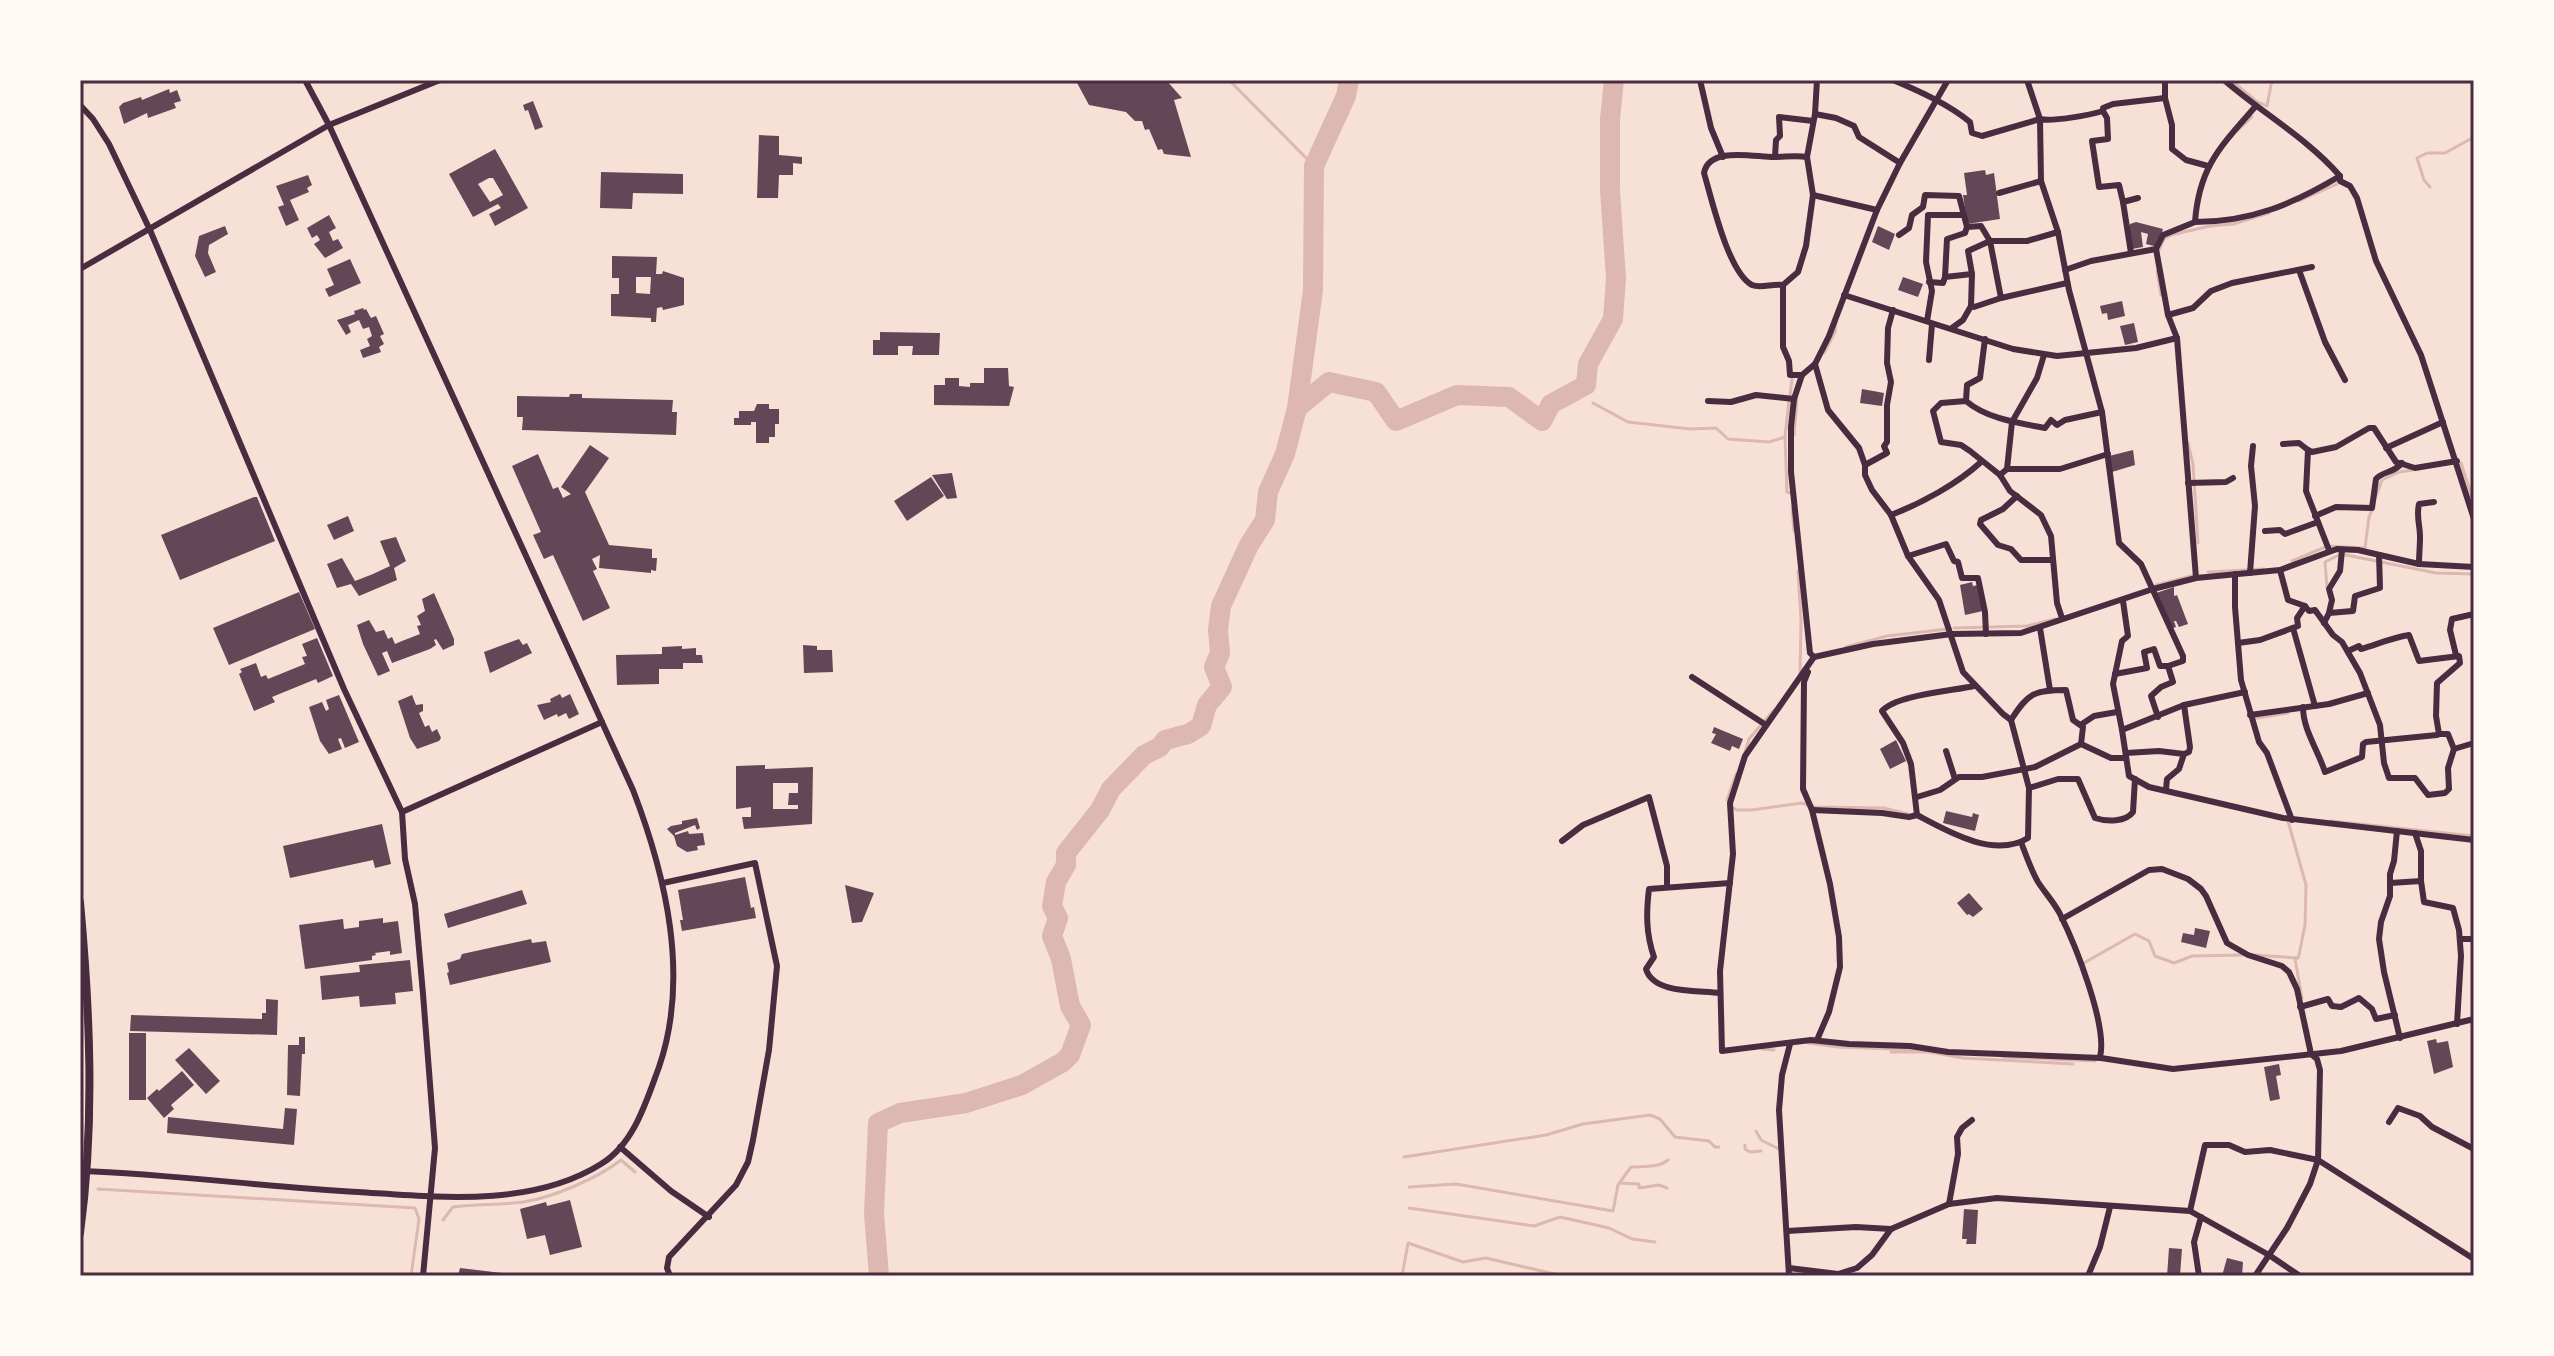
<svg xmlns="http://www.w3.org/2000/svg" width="2554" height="1356" font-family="Montserrat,sans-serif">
	<rect width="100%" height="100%" fill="#f7e1d7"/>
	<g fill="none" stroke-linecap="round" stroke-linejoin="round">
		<g stroke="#dcb8b0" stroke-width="3">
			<polyline points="1229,80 1314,166"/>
			<polyline points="2231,80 2256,101 2267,106 2272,80"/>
			<polyline points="2237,131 2252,117"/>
			<polyline points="2430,187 2424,180 2417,158 2427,153 2445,153 2474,137"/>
			<polyline points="2299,201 2337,184"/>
			<polyline points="2158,252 2164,239 2171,235 2210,226 2233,224 2269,213"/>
			<polyline points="2157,271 2161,295"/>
			<polyline points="1824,353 1835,332 1836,323"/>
			<polyline points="1790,396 1792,379"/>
			<polyline points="1789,400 1785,437 1787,492 1791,493"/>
			<polyline points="1593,403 1628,422 1690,429 1716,428 1728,439 1769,442 1785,437"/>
			<polyline points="1794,435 1797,399"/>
			<polyline points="2188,443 2193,464 2198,543"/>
			<polyline points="2461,463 2474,503"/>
			<polyline points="2375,499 2382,480 2399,472 2413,470"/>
			<polyline points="1792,508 1794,531"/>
			<polyline points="2292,561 2328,546 2365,548 2369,517 2372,510"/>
			<polyline points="1798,571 1801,620 1800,675"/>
			<polyline points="2208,572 2263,569"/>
			<polyline points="2156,585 2195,575"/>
			<polyline points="2327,588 2325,562 2341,554 2436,573 2474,574"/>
			<polyline points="1954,628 2027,626 2055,619"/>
			<polyline points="1846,647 1887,636 1948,629"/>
			<polyline points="2252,719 2288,713"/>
			<polyline points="1745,752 1749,739 1774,710"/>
			<polyline points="1727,800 1736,774"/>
			<polyline points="1731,807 1737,810 1752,810 1802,803 1815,807 1884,808 1908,814"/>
			<polyline points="2331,821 2474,836"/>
			<polyline points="2255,955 2298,958 2299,955 2305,925 2306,885 2288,821"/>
			<polyline points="2295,959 2302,998"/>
			<polyline points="2082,964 2135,934 2149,941 2155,956 2174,963 2192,956 2244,955"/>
			<polyline points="1808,1043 1838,1047 1916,1050"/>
			<polyline points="1762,1049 1774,1050"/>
			<polyline points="1891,1052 1929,1052 1963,1058 2073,1064"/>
			<polyline points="2003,1057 2095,1061"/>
			<polyline points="1756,1131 1761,1140 1779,1149"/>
			<polyline points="1745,1145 1745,1149 1750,1152 1761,1151"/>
			<polyline points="1404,1157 1546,1135 1583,1124 1650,1115 1660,1119 1675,1137 1709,1141 1715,1147 1719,1147"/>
			<polyline points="1620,1183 1639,1184 1639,1188 1659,1185 1667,1188"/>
			<path d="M 1409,1187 L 1456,1184 L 1613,1211 L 1618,1185 L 1631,1167 C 1644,1166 1658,1168 1668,1160"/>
			<polyline points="98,1189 415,1208 419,1219 411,1276"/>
			<polyline points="1409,1208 1534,1226 1560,1217 1609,1228 1632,1239 1655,1242"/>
			<path d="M 443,1220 L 453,1207 C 476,1204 499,1205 523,1202 C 552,1198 598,1178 621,1160 L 635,1172"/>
			<polyline points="1402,1276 1408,1243 1463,1262 1486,1258 1563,1276"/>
		</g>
		<g stroke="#dcb8b0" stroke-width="20">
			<polyline points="1297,408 1329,382 1376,392 1396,421 1457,395 1509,397 1542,421 1551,404 1586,385 1588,364 1613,319 1616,278 1610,191 1610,119 1614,80"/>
			<polyline points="879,1276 874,1214 878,1123 900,1113 966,1103 1022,1085 1063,1062 1070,1055 1081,1025 1070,1006 1061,959 1052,936 1058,918 1052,906 1056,882 1066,865 1066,853 1100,810 1111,789 1144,755 1160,747 1165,740 1188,734 1201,726 1207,705 1222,687 1214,667 1220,653 1218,630 1221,606 1249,545 1265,520 1268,492 1285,454 1297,408 1313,290 1314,166 1346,96 1349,80"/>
		</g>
	</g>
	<g fill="#644757" fill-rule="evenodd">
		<polygon points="1166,80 1182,98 1174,100 1191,157 1164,154 1162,149 1158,150 1149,129 1145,130 1142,121 1135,121 1126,112 1089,105 1076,81"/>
		<polygon points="169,89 170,93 177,90 181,101 174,103 176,108 148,118 147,113 124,124 119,107 123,103 141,97 142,100"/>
		<polygon points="533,101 543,127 535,130 528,110 525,111 523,105"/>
		<polygon points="759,135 779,136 779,155 802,157 802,164 793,163 793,175 779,175 778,198 757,198"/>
		<path d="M 495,149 L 528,208 L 495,226 L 489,214 L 501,208 L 498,204 L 473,217 L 449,174 ZM 489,178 L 493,178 L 503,195 L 490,202 L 478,184 Z"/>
		<polygon points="1985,170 1986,175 1994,173 2000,219 1967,224 1963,195 1967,195 1964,173"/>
		<polygon points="601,172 683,174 683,194 633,193 632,209 600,208"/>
		<polygon points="308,175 312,185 307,188 309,192 290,200 299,220 286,226 278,207 284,205 276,186"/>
		<polygon points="329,215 336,228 329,232 333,241 338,239 343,248 325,258 314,244 320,240 317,235 312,238 307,228"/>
		<polygon points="2136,222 2163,229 2158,247 2146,244 2148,234 2141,232 2143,247 2132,249 2128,232 2130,224"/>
		<polygon points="225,226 228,234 209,245 208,253 216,272 205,277 195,256 199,236"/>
		<polygon points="1878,226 1895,234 1889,250 1872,242"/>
		<path d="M 612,256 L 657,257 L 656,274 L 662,274 L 663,271 L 684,278 L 684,305 L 663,310 L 662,307 L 657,308 L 656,322 L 651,322 L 651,318 L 611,316 L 611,294 L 619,294 L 619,278 L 612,278 ZM 636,277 L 651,277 L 650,294 L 636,293 Z"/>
		<polygon points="350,259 361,283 329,297 325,289 334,285 327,269"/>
		<polygon points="1903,277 1923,284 1918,297 1898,290"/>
		<polygon points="2122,301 2125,316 2108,320 2107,313 2102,314 2100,306"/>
		<polygon points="363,308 364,310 366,309 371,318 376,316 384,334 380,336 384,344 379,347 381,352 363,358 360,350 370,346 367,339 372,336 369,327 363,329 359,320 348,325 351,332 346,335 337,320 355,314 354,311"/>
		<polygon points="2134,323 2138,342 2125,345 2120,326"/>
		<polygon points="880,332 940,333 939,355 912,355 913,346 898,346 898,355 873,355 873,340 880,340"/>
		<polygon points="984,368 1008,368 1009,386 1014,387 1009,406 934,405 934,385 945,385 945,378 959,378 959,386 970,387 970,383 984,383"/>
		<polygon points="1862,389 1884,393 1882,406 1860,403"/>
		<polygon points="570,394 582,394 582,398 673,400 672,412 677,412 676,435 522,430 523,417 517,417 517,396 569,397"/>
		<polygon points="757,404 769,404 769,409 779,409 779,424 775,424 775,437 769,437 769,443 756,443 756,422 751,422 751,425 734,425 734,418 739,418 739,411 754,411"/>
		<polygon points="590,445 609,458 585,492 609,545 652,549 652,558 657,558 656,571 651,570 651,573 599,568 600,555 592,559 597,569 593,571 610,608 583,621 553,555 544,559 533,535 541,532 512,466 538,454 553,489 558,487 563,498 571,494 561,487"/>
		<polygon points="2133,450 2135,465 2112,472 2109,456"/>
		<polygon points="952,473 957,498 947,499 932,475"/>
		<polygon points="931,477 944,496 907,521 894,501"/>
		<polygon points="254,497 257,497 275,541 180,580 161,535"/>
		<polygon points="348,516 354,531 334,540 327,525"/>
		<polygon points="396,537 406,561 394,568 397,580 359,596 351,584 337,588 327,564 342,558 355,581 373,574 390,566 380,541"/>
		<polygon points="1972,582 1973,586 1978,585 1983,611 1965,615 1960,585"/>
		<polygon points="2174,587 2174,596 2177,595 2188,624 2179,627 2176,621 2174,621 2176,627 2170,629 2156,593"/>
		<polygon points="299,592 315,629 229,665 213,628"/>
		<polygon points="434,593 454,639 454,645 443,650 436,639 434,640 436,645 430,649 392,663 387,651 382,653 390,671 378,676 363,644 357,625 369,620 376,632 384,630 388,639 392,637 395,644 402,641 420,634 417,626 421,625 417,616 425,611 422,599"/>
		<polygon points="317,638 333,676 318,683 316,679 272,697 275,702 254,711 239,674 242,672 240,669 256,663 261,677 266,675 268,679 305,664 302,657 307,656 302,644"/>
		<polygon points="519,639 523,645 527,643 532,653 490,673 484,652"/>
		<polygon points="803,645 817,646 817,650 832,650 833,672 804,673"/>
		<polygon points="682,646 682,649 696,648 696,655 702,655 703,663 683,663 683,669 659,669 659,684 617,685 616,655 662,654 662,647"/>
		<polygon points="560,694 562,698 570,694 579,714 569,719 566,713 558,717 557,714 544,720 537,705 551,702 550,699"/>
		<polygon points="339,695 359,742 345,748 341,738 338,739 342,749 329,754 320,741 309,707 322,702 326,711 329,709 326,700"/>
		<polygon points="412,695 416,705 423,704 423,711 419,713 425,727 429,725 432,732 437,729 441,738 439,741 417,749 410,738 398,701"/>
		<polygon points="1714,727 1743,739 1739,749 1732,746 1730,751 1711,743 1716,734 1712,733"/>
		<polygon points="1896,740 1906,761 1890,769 1880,749"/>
		<path d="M 765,765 L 765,769 L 813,767 L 812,824 L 744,829 L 742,817 L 751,817 L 751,807 L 736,809 L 736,766 ZM 773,783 L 798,783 L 798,793 L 789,793 L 788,805 L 798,805 L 798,809 L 773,809 Z"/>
		<polygon points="1946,811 1972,817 1973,813 1979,815 1975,831 1943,823"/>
		<polygon points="697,818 700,828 697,830 695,825 675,833 675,835 688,831 689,834 703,833 705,845 697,846 698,850 687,852 677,846 674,836 667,829 671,826 682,824 682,821"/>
		<polygon points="382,824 391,864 375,868 373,860 290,878 283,846"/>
		<polygon points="745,877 751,908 754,907 756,918 682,931 680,920 683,920 678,890"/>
		<polygon points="845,885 874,893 862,922 852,923"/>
		<polygon points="522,890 527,904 448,928 444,914"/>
		<polygon points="1969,893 1983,909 1973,917 1969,914 1967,915 1957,903"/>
		<polygon points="383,918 383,923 398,921 402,953 390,955 390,951 375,953 376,955 372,956 372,960 305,969 299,925 343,919 344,929 359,927 359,921"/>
		<polygon points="2195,928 2210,931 2206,948 2181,942 2183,933 2194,935"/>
		<polygon points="531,939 532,943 546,941 551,962 450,985 447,973 449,972 447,963 460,959 462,954"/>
		<polygon points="410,960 413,991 395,993 396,1004 360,1007 359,996 322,1000 320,976 360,972 359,965"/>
		<polygon points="266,999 278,1000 277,1035 130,1031 131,1015 262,1019 262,1013 266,1013"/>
		<rect x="129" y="1033" width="17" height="67"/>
		<polygon points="299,1037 305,1037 305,1054 302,1054 300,1096 287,1095 288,1045 299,1045"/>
		<polygon points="2436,1039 2437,1043 2448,1041 2453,1067 2434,1074 2427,1041"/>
		<polygon points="189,1048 220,1081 206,1094 175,1060"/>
		<polygon points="2279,1064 2281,1075 2276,1076 2280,1099 2270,1101 2264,1067"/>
		<polygon points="182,1071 194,1085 171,1105 174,1109 164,1118 147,1098 157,1089 159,1091"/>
		<polygon points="285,1108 297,1109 294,1145 167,1133 168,1117 283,1129"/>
		<polygon points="570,1200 582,1247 550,1255 545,1235 527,1239 520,1209 546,1202 547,1206"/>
		<polygon points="1964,1209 1978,1210 1976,1244 1966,1244 1967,1239 1962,1239"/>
		<polygon points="2169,1248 2182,1249 2180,1276 2167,1276"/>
		<polygon points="2227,1258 2243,1262 2242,1276 2222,1276"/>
		<polygon points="460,1268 511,1274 511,1276 458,1276"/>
	</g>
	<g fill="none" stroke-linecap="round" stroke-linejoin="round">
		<g stroke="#4a2c40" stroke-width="6">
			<polyline points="1700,80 1711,128 1723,157"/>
			<path d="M 1893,80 C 1919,91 1948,104 1970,122 L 1972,133 L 1982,136 L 2040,119 C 2052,122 2090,115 2103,111 L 2103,108 L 2113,104 L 2165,98"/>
			<polyline points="2027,80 2040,119 2041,181 2058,232 2069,290 2102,412 2119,543 2141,564 2183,656 2183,661 2168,666"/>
			<polyline points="2165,80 2165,98 2172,125 2172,149 2186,160 2208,166"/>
			<path d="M 2224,80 C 2262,113 2307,138 2340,176 L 2340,181 L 2350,186 L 2357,198 L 2376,261 L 2421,355 L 2474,519"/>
			<polyline points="80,105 93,119 109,144 150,230 344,689 402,812 405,859 415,904 423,994 435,1148 423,1276"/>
			<polyline points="2103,111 2107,118 2108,139 2092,141 2099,187 2119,185 2123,202"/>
			<polyline points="1815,114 1836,118 1854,126 1859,137 1900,163"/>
			<polyline points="1775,157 1776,140 1780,136 1779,117 1813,121"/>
			<polyline points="1999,193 2041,181"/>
			<polyline points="1813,195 1877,210"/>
			<path d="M 2195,222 C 2251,222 2293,204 2340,176"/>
			<polyline points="1899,235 1909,228 1912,215 1923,207 1925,195 1959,196 1967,227 1981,226 1990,241 2001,298 2067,283"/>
			<polyline points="2131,253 2123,202 2138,198"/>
			<polyline points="80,269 329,125 440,80"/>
			<polyline points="2065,270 2091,261 2156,249"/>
			<polyline points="2299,270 2325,342 2345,380"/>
			<polyline points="1945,277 1947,239 1965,233 1967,227"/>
			<polyline points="1929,282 1943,283 1945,277 1972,274"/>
			<path d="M 1783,285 C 1773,283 1761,289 1752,285 C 1728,272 1712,200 1704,173 C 1709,146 1754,157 1774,157 C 1785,157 1796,155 1807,157"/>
			<polyline points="1844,295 2013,349 2057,356 2136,348 2177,338"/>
			<polyline points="1971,306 1972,274 1968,251 1990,241 2027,241 2058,232"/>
			<polyline points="2168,315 2193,308 2211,291 2232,283 2312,267"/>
			<polyline points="1927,321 1932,291 1926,262 1928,215 1963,215"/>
			<polyline points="1952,328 1963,320 1971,306 1974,307 2001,298"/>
			<polyline points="1929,360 1932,324"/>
			<polyline points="1802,375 1790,375 1789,361 1783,347 1783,285 1798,272 1806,246 1813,195 1807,157 1815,114 1817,80"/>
			<polyline points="1708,401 1731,402 1756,395 1794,399"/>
			<polyline points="1966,401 1967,385 1980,378 1985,339"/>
			<polyline points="2283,444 2299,443 2308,450 2306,491 2329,550"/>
			<polyline points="2386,448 2443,422"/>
			<polyline points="2308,450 2312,452 2336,447 2369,428 2374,428 2396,462 2415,468 2457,461"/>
			<polyline points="1865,465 1887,453 1884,446 1887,442 1887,405 1891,382 1887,363 1888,328 1893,310"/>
			<polyline points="2007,469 2060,469 2108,454"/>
			<polyline points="2000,475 2007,469 2012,422 2037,378 2044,355"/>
			<polyline points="2188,483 2226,482 2233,478"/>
			<polyline points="2017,496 2003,509 1981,520 1980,524 1998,545 2011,549 2021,560 2053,560"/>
			<path d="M 1891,515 C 1922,503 1957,484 1981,462"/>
			<path d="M 2315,516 L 2336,507 L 2372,508 L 2376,479 C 2382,471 2393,474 2402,463"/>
			<polyline points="2265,531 2280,530 2285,534 2318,522"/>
			<polyline points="1908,556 1946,544 1954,561 1958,562 1962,578 1978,578 1985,612 1986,634"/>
			<path d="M 2419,564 C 2419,555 2420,546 2420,537 C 2420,525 2416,516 2419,504 L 2434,502"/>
			<polyline points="2280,570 2288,600 2305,606 2309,611 2315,610 2333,635 2342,642 2360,673 2380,725 2384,763 2389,778 2415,778 2428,795 2445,793 2449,789 2448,768 2454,749"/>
			<polyline points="2250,573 2255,506 2251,466 2253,446"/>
			<polyline points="2235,574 2235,607 2241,680 2259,742 2267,753 2292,820"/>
			<path d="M 2196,578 L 2177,338 L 2168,315 L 2156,249 L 2163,235 L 2195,222 C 2199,167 2220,147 2255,107"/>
			<polyline points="2329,613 2332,600 2329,589 2340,571 2342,550"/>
			<path d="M 2062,618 L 2057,603 L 2051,536 L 2041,515 L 2010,491 L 2000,475 L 1970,451 L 1961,445 L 1941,442 L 1933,411 L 1941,403 L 1966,401 C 1987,419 2019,423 2045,428 L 2051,420 L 2057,425 L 2065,420 L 2102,412"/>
			<polyline points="2324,623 2329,613 2353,611 2355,596 2380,588 2379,555"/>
			<polyline points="2040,628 2050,690"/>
			<polyline points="2293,628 2315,706"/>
			<polyline points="2238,643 2260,640 2298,626 2297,618 2305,606"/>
			<path d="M 2348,651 L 2359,646 L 2361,649 C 2378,644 2391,638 2409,635 L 2419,661 L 2459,656 L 2460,663 L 2437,683 L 2436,716 L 2439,734"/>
			<polyline points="2456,655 2450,630 2452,619 2474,614"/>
			<polyline points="1814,657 1745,756 1730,803 1733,854 1720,971 1722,1051 1811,1040 1849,1044 1910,1046 1948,1052 2101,1058 2173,1069 2341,1051 2474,1019"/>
			<polyline points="1814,657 1873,644 1952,634 2021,633 2153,589 2196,578 2280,570 2337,549 2358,550 2419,564 2474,567"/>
			<polyline points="1814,657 1810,653 1791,472 1791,427 1794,399 1802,375 1815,364 1829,336 1877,210 1900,163 1948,80"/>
			<polyline points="1808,672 1804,682 1803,789 1812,810 1830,884 1839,937 1840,967 1829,1012 1817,1040"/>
			<polyline points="2115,674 2147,668 2144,652 2154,649 2160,666 2168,666 2173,682 2161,687 2151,696 2158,717"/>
			<polyline points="1692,677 1766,725"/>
			<polyline points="2245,692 2184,705 2122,730 2129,776 2149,787 2283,818 2474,840"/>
			<path d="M 2303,707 C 2303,730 2318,750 2325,772 L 2362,757 L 2363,744 L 2366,742 L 2437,735"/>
			<polyline points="2250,715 2329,704 2368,693"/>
			<path d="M 2011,720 C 2028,693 2034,690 2066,690 L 2073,720 L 2083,727 L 2081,744"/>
			<polyline points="2082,724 2094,716 2117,712"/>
			<polyline points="2122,730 2113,684 2122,641 2128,636 2123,601"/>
			<polyline points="2439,734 2448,734 2454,749 2474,743"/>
			<polyline points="1946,751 1955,779"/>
			<polyline points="2126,753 2159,751 2184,754"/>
			<path d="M 2029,788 L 2058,779 L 2078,779 L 2095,818 C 2107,822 2126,822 2133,812 L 2135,779"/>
			<polyline points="2166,789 2167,779 2179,769 2184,754 2189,752 2190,747 2184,705"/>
			<polyline points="1917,797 1940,790 1959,777 1982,777 2035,767 2081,744 2111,758 2126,758"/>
			<path d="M 1812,810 L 1882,813 L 1909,817 L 1917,815 C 1947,831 1994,859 2028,838 L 2029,788 L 2011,720 L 2003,714 L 1963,672 L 1939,600 L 1908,556 L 1891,515 L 1872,490 L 1865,475 L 1865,465 L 1859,448 L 1828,410 L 1815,364"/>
			<polyline points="402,812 602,722"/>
			<path d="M 1917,815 L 1911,764 L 1903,743 L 1882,711 C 1896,695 1952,691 1974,686"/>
			<polyline points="2397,831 2394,861 2390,874 2390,896 2381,922 2379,939 2384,972 2400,1038"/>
			<polyline points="2415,833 2421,851 2421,881"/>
			<polyline points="1562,841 1583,825 1649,797 1667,866 1667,887"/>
			<path d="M 2021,842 C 2026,855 2031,870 2038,882 C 2045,893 2054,902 2060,914 C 2075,944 2108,1026 2100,1057"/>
			<polyline points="663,883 755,863 777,966 769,1050 753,1140 748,1162 736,1185 669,1257 667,1268 670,1276"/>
			<polyline points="2390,883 2421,881 2424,902 2453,908 2459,930 2461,956 2457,1024"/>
			<polyline points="2062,919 2149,870 2162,869 2188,879 2201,889 2206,896 2227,943 2248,955 2282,966 2289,972 2297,989 2311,1054 2317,1059 2320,1070 2318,1160 2310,1184 2287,1228 2255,1276"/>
			<polyline points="2460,939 2474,939"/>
			<path d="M 1720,993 C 1698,990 1653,994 1646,969 L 1654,957 C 1646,934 1646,913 1649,889 L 1730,883"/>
			<polyline points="2300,1007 2328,999 2332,1006 2341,1007 2359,998 2372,1009 2376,1019 2395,1015"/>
			<polyline points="2389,1122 2398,1108 2420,1116 2432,1127 2474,1149"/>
			<polyline points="620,1147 671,1191 709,1217"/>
			<path d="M 80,1171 C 172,1174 265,1187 358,1192 C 436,1197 531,1208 601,1164 C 634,1144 646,1102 659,1067 C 690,977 666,876 633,790 L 329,125 L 305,80"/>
			<polyline points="1949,1204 1958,1154 1957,1137 1962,1128 1972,1120"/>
			<polyline points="2190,1211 2205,1145 2229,1145 2245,1152 2270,1150 2318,1160 2474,1259"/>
			<polyline points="1787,1231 1856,1227 1891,1229"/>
			<polyline points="1789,1268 1838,1274 1857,1268 1872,1255 1891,1229 1949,1204 1997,1198 2190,1211 2269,1255 2300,1276"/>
			<polyline points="1789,1276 1779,1110 1782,1075 1790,1044"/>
			<polyline points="2088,1276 2100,1247 2110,1207"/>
			<polyline points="2199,1276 2194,1242 2201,1217"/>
		</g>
		<path stroke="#4a2c40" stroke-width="8" d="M 80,902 C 90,1012 95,1123 80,1233"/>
	</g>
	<rect width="2554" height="1356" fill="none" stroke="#fffaf5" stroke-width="164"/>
	<rect x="82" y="82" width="2390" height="1192" fill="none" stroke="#4a2c40" stroke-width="3"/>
</svg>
